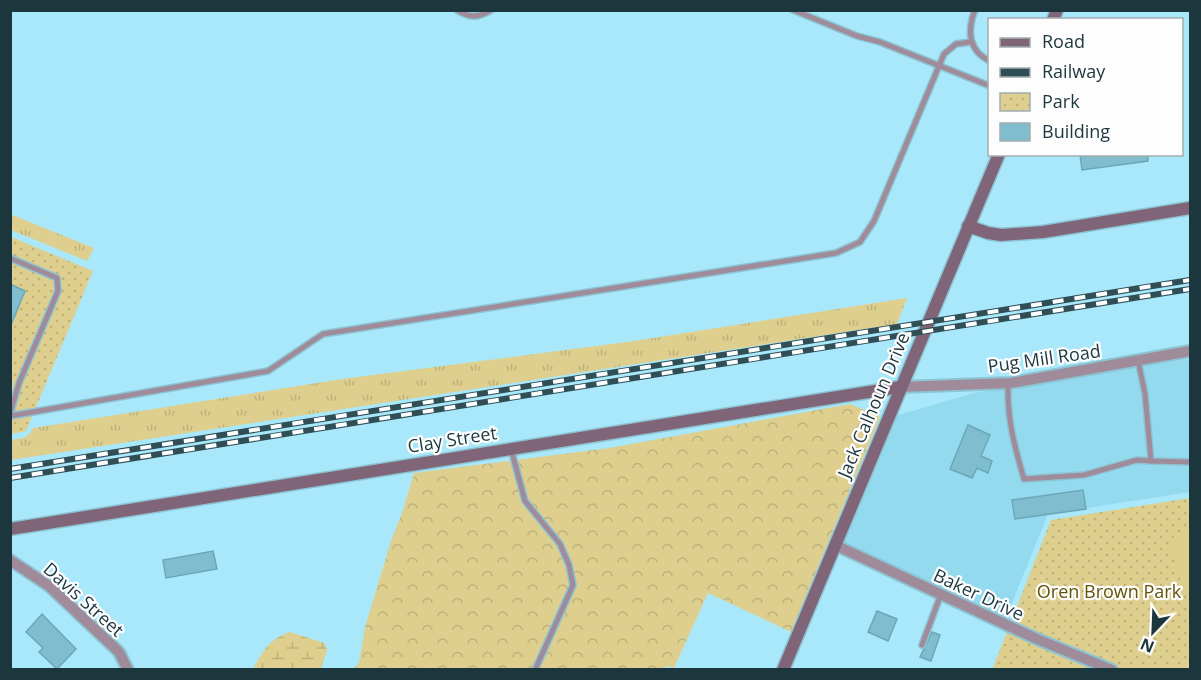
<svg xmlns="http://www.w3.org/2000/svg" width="1201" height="680" font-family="'Open Sans',sans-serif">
	<defs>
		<pattern id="grass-tufts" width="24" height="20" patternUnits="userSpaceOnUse" patternTransform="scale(1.5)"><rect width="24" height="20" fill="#decf8e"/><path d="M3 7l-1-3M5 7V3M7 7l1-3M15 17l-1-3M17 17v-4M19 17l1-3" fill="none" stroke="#beb27b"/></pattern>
		<pattern id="forest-crowns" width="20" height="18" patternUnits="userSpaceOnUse" patternTransform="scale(1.5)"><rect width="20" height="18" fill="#decf8e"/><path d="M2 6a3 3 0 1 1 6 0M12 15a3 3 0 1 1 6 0" fill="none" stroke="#beb27b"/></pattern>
		<pattern id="wetland-marsh" width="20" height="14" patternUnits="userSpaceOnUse" patternTransform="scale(1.5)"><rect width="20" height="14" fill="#decf8e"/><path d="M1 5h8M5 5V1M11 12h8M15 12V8" fill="none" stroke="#beb27b"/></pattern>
		<pattern id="park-dots" width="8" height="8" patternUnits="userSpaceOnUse" patternTransform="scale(1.5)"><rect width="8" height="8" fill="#decf8e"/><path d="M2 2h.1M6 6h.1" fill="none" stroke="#beb27b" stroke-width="1.8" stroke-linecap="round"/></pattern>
	</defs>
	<rect width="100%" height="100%" fill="#a9e8fa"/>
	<polygon fill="#93daee" points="1190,359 1190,492 1048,514 1006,618 841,546 895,416 974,393"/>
	<g fill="url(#grass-tufts)">
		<polygon points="10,214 94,248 87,261 11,230"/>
		<path d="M 907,298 L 897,324 L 11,460 L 11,440 C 22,438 28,439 33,428 L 342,379 L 634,341 Z"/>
	</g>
	<polygon fill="url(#forest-crowns)" points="850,404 880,417 791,632 708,593 674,668 667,666 663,670 353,670 359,663 365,627 391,541 402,513 414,473 609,448"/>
	<path fill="url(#wetland-marsh)" d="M 290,632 L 324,643 L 327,650 L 321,669 L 253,669 C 262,652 270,638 290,632 Z"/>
	<g fill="url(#park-dots)">
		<polygon points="11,237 93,271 26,431 11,434"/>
		<polygon points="1190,498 1190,669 992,670 1051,520"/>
	</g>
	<polygon fill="#decf8e" points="1190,532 1190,604 1168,539"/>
	<g fill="#80becf" stroke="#6aa7b8" stroke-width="1.5">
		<polygon points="1080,154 1148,154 1148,161 1082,170"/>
		<polygon points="10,284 25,291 11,325 10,325"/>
		<polygon points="968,425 990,435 981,456 992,461 988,473 977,468 972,478 950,469"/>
		<polygon points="1083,490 1086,509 1015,519 1012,500"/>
		<polygon points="213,551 217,569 166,578 163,560"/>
		<polygon points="877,611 897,619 888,641 868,632"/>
		<polygon points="42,614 76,649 57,669 39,652 43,648 26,632"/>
		<polygon points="932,632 940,635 931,661 920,657"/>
	</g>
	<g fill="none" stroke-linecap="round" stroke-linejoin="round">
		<g stroke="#8dc4d4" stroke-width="8">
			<g id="lane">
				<path d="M 457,10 C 470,18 478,18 491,10"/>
				<polyline points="793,10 857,36 880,42 990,86"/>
				<path d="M 975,10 C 967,30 968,51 990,61"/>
				<polyline points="10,258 57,278 58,291 19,383 10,414"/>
				<polyline points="1138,360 1145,394 1151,461 1190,462"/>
				<path d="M 1008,383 C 1007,418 1014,445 1024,479 L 1084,475 L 1137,460 L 1151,461"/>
				<polyline points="10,416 268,371 323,334 836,253 860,242 874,221 944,54 956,44 971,42"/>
				<polyline points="511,449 525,501 560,544 569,565 573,585 535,670"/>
				<polyline points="922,645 941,594"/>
			</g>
		</g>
		<g stroke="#8dc4d4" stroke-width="14">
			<g id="street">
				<polyline points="900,387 1011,383 1190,351"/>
				<polyline points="835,545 1037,639 1112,670"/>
				<polyline points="10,560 49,586 119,652 128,670"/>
			</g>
		</g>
		<g stroke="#8dc4d4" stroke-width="15">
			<g id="secondary">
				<polyline points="1053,20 1057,10"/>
				<polyline points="968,226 988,233 1001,235 1043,232 1190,208"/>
				<polyline points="10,529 900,387"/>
				<polyline points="783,670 999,154"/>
			</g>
		</g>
		<use href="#lane" stroke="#9f8b99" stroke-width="5"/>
		<use href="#street" stroke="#9f8b99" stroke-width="10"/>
		<use href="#secondary" stroke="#806578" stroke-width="12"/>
		<g stroke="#2f4e56" stroke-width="6">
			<g id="rail">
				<polyline points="10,469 1190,280"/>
				<polyline points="10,478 1190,289"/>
			</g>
		</g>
		<use href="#rail" stroke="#fdfdfd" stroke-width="4" stroke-dasharray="11" stroke-linecap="butt"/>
	</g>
	<g text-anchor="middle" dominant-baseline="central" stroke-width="4.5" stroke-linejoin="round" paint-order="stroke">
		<g font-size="18" fill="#1c363d" stroke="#fdfdfd">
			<text transform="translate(1044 358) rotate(-8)">Pug Mill Road</text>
			<text transform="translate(873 405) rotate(-67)">Jack Calhoun Drive</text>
			<text transform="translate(452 439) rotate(-9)">Clay Street</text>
			<text transform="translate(979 594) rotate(25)">Baker Drive</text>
			<text transform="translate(84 599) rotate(42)">Davis Street</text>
		</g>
		<g font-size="18" fill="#625307" stroke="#fdfdfd">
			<text x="1109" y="591">Oren Brown Park</text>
		</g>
	</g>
	<rect width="1201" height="680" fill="none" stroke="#1c363d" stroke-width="24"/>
	<rect x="988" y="18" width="195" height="138" fill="#fdfdfd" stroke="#a3adb0" stroke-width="1.5"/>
	<rect x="1000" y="38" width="30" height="9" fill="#806578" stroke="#a3adb0" stroke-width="1.5"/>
	<text x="1042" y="48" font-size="18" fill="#1c363d">Road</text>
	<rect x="1000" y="68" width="30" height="9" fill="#2f4e56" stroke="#a3adb0" stroke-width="1.5"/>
	<text x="1042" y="78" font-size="18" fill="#1c363d">Railway</text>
	<rect x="1000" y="93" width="30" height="18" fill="url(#park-dots)" stroke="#a3adb0" stroke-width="1.5"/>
	<text x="1042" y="108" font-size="18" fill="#1c363d">Park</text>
	<rect x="1000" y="123" width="30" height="18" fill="#80becf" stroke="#a3adb0" stroke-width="1.5"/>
	<text x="1042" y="138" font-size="18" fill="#1c363d">Building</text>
	<g transform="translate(1153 632) rotate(203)" stroke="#fdfdfd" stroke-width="4.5" paint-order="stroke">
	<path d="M0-4.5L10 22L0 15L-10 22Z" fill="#1c363d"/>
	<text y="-9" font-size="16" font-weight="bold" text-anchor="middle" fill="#1c363d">N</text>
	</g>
</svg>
